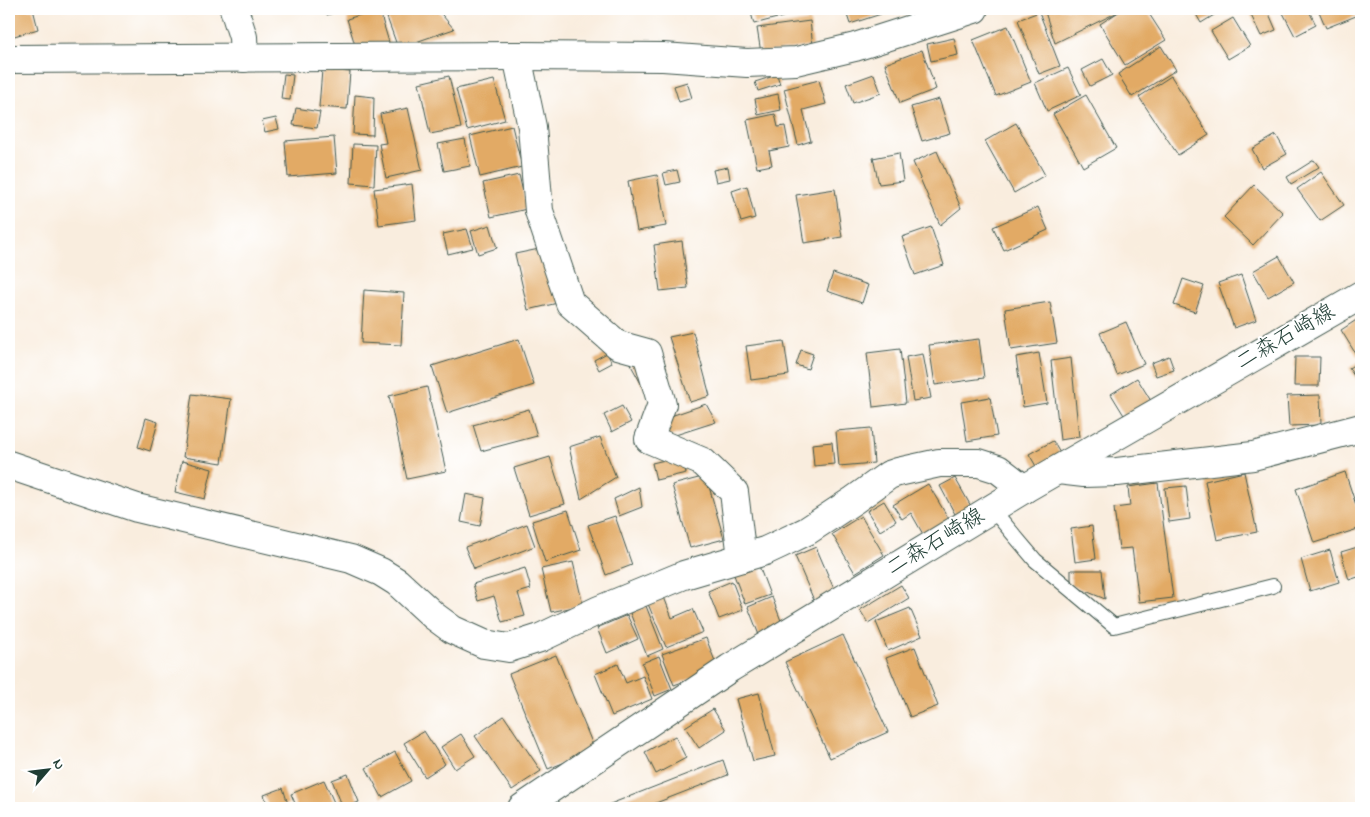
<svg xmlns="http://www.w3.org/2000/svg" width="1370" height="817" font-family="'Indie Flower','Klee One',sans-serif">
	<rect width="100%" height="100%" fill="#fff"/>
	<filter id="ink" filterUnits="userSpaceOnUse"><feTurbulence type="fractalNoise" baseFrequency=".02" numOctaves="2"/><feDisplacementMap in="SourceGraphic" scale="10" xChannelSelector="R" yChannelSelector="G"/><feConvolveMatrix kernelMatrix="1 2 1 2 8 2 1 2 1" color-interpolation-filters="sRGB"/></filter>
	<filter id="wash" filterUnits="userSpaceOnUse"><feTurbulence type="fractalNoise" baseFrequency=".0096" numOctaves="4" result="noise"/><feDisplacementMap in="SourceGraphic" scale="20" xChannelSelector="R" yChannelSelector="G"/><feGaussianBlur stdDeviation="1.12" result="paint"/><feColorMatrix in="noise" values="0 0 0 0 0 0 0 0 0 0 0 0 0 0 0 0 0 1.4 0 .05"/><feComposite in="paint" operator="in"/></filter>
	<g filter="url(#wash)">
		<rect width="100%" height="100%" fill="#f9edde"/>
		<g id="blocks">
			<g fill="#e2aa65">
				<polygon points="9,9 33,9 38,29 11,37 9,29"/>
				<polygon points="325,9 347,9 327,15"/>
				<polygon points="379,9 391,49 355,45 347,19"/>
				<polygon points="384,9 437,9 454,29 398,48"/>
				<polygon points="750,9 775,9 777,18 754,24"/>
				<polygon points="776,9 794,9 795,13 779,18"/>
				<polygon points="845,9 880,9 881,14 850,24"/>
				<polygon points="1044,9 1120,9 1120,11 1124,9 1146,9 1166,40 1125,65 1100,24 1120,11 1055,43"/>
				<polygon points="1193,9 1216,9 1219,12 1201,23"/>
				<polygon points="1248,9 1267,9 1276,30 1261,36"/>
				<polygon points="1285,9 1308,9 1316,25 1295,36 1282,11"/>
				<polygon points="1318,9 1359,9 1361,14 1326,28"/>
				<polygon points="1039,12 1060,66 1039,74 1018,20"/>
				<polygon points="1233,18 1250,46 1228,59 1211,31"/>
				<polygon points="810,21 813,46 761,53 757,28"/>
				<polygon points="1008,26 1031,82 996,96 973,40"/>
				<polygon points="954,38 958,55 931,61 927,44"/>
				<polygon points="1161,46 1176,70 1132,97 1118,74"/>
				<polygon points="922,50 936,89 900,103 885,64"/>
				<polygon points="1103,59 1112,75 1090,86 1082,70"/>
				<polygon points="1068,68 1081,95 1047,111 1035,83"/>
				<polygon points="322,70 350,72 347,109 319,107"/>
				<polygon points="284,74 293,75 290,100 281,99"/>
				<polygon points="874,74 881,93 853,103 846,84"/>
				<polygon points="777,75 780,84 758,91 755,82"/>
				<polygon points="449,76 461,128 430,134 419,83"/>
				<polygon points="1171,76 1209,135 1178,155 1139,97"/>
				<polygon points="494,80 505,120 467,130 456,89"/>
				<polygon points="819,80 826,104 803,110 811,141 798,145 784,89"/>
				<polygon points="687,82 692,98 679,102 674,86"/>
				<polygon points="778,94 781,110 758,115 755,99"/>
				<polygon points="355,95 374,97 373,135 353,134"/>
				<polygon points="1086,95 1116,148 1083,167 1053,114"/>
				<polygon points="939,99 950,133 922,141 911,107"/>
				<polygon points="296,108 320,112 317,128 293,125"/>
				<polygon points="408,108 422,170 386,178 379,144 386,143 380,114"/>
				<polygon points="775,114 778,127 785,126 789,147 769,151 772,165 757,168 747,120"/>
				<polygon points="276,118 279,129 265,132 262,121"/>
				<polygon points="1016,123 1045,175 1014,193 985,141"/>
				<polygon points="512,126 522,167 480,177 470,136"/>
				<polygon points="1276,135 1287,154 1262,168 1252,149"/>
				<polygon points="334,137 337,173 288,177 285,141"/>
				<polygon points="465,139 470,166 444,171 438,144"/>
				<polygon points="353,144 376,145 374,185 351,183"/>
				<polygon points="937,151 961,208 940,225 913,162"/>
				<polygon points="899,153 903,181 879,184 873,158"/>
				<polygon points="1314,160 1319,167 1291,184 1287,177"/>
				<polygon points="728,167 730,179 716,182 713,170"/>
				<polygon points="677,170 680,182 666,185 663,173"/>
				<polygon points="1321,172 1344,205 1320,221 1297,189"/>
				<polygon points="519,175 527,209 491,217 483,183"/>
				<polygon points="657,175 666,226 637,231 628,181"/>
				<polygon points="412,184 416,220 379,225 374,189"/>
				<polygon points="1254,185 1283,213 1253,245 1224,217"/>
				<polygon points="747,186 755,218 741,222 732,191"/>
				<polygon points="835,189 842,237 804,243 796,195"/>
				<polygon points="1038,207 1048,230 1004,250 993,227"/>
				<polygon points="490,225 497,248 478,254 471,231"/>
				<polygon points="931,227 944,265 915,275 902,237"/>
				<polygon points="467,229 473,248 448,254 443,234"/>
				<polygon points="682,241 688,288 660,291 654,245"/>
				<polygon points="549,247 562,302 528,310 515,254"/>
				<polygon points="1279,256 1294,282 1268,297 1253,271"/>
				<polygon points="833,273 868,285 862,303 827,291"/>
				<polygon points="1241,275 1256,320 1234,328 1218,283"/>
				<polygon points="1183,279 1204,286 1195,312 1174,305"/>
				<polygon points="364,290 404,293 401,345 361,343"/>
				<polygon points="1050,302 1057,343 1011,350 1005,309"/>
				<polygon points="1361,317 1361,353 1357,356 1341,330"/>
				<polygon points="1126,322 1144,364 1117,375 1100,333"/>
				<polygon points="693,332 710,396 690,402 669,337"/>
				<polygon points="519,339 534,385 447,413 432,366"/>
				<polygon points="979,339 984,378 935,385 929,345"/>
				<polygon points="784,341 789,375 751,380 746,346"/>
				<polygon points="900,349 906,403 873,407 867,353"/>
				<polygon points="801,350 813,354 808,369 796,365"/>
				<polygon points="607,353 612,363 599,370 594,360"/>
				<polygon points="1039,353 1047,403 1023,407 1016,357"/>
				<polygon points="923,354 931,398 913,401 906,357"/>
				<polygon points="638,355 644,389 628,360"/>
				<polygon points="1169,356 1174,370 1156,376 1151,363"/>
				<polygon points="1295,357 1320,357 1319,386 1294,386"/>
				<polygon points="1071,358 1079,437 1060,440 1051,361"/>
				<polygon points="1361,360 1361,387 1349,368"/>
				<polygon points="1137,378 1151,401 1125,417 1111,394"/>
				<polygon points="427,387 446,471 407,479 389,396"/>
				<polygon points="192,394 231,399 222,463 183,457"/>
				<polygon points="1320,395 1321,425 1289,426 1287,396"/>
				<polygon points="990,397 997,436 967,441 961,402"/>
				<polygon points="706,404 716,422 663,439 659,420"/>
				<polygon points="622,406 631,422 612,432 604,415"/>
				<polygon points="529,409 537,436 481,451 473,425"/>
				<polygon points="146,418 158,422 150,451 138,447"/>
				<polygon points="871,428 874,463 839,466 836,431"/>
				<polygon points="600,437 616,477 581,499 569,447"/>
				<polygon points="1053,441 1061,455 1037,468 1029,454"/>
				<polygon points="832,442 834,464 814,466 812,444"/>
				<polygon points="682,456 686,473 656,480 652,463"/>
				<polygon points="550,457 565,504 529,515 514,468"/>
				<polygon points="182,461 212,469 205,499 175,492"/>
				<polygon points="1244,472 1257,532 1217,540 1205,481"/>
				<polygon points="1345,472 1361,520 1361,528 1314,543 1296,489"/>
				<polygon points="706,476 724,539 690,548 672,485"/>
				<polygon points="955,478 972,508 956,516 940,486"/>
				<polygon points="1158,483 1173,598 1139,602 1132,548 1119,549 1114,508 1130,506 1128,487"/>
				<polygon points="928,484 950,521 924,536 911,513 902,519 893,505"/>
				<polygon points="1186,486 1190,519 1169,522 1165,488"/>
				<polygon points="639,487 642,507 619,516 614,499"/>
				<polygon points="466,494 485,498 480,526 461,522"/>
				<polygon points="884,501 896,521 880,531 867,511"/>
				<polygon points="568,510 581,550 545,562 532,521"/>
				<polygon points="615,516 632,565 606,575 588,525"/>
				<polygon points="861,516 884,555 855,573 832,534"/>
				<polygon points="527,524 535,546 474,569 465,547"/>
				<polygon points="1092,526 1096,559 1075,562 1071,529"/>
				<polygon points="1361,546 1361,576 1349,580 1341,552"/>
				<polygon points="816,547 837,596 816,605 795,556"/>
				<polygon points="1330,550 1339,582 1310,591 1301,559"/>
				<polygon points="573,562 583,605 551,612 541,569"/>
				<polygon points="759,566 770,595 745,604 734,575"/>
				<polygon points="525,568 531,589 518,593 525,616 502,622 494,596 478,601 473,584"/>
				<polygon points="1071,570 1102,570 1105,599 1071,585"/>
				<polygon points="732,581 743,610 719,619 708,591"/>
				<polygon points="901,585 909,598 868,623 860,610"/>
				<polygon points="664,597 672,618 693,609 703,632 666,647 648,604"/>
				<polygon points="772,597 783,626 759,635 748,607"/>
				<polygon points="646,606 663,649 647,656 630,613"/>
				<polygon points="910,608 922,636 888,651 876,622"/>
				<polygon points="627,615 638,639 607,653 597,628"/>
				<polygon points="843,635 888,732 830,758 785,662"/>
				<polygon points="706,638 718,669 674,685 662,654"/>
				<polygon points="915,647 938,706 910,717 886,658"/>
				<polygon points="556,655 595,750 548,769 509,674"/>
				<polygon points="659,656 672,689 655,696 642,663"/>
				<polygon points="618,664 626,683 643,676 652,699 612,716 595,674"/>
				<polygon points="759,693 775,756 753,761 736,699"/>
				<polygon points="713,709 726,730 699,748 685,727"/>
				<polygon points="504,716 541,771 512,790 475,736"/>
				<polygon points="424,731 445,764 425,777 404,743"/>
				<polygon points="461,734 475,756 455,769 441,747"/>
				<polygon points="675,736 686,758 656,774 645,752"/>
				<polygon points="395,752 411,781 382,797 366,768"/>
				<polygon points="723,760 728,775 643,808 600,808"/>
				<polygon points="348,774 359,802 343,808 332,780"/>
				<polygon points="324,780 336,807 297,808 291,794"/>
				<polygon points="283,788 288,804 276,808 269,808 264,795"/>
			</g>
		</g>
	</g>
	<g filter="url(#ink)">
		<use href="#blocks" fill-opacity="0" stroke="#40574e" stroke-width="1"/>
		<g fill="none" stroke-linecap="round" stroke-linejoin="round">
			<g stroke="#40574e" stroke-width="16">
				<polyline id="service" points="992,509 1035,560 1114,626 1273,586"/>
			</g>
			<g stroke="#40574e" stroke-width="30">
				<g id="minor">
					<polyline points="234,9 243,37 244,58"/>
					<polyline points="517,56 532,127 539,211 570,303 618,345 647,353 662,404 649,439 703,462 734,492 742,558"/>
					<polyline points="9,465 137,508 351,559 381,572 397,582 434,616 453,630 484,644 509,648 540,638 599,610 684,575 765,551 780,544 807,531 854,500 889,475 898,472 939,463 979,463 998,469 1024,489"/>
					<polyline points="1058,470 1084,473 1117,472 1253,456 1361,428"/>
				</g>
			</g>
			<g stroke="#40574e" stroke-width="30">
				<polyline id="tertiary" points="9,59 517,56 663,57 747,63 796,61 855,47 974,9"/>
			</g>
			<g stroke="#40574e" stroke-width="30">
				<polyline id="secondary" points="522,808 730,668 1024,489 1361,295"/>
			</g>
			<use href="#service" stroke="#fff" stroke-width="14"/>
			<use href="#minor" stroke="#fff" stroke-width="28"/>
			<use href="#tertiary" stroke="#fff" stroke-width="28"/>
			<use href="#secondary" stroke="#fff" stroke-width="28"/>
		</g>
	</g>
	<g text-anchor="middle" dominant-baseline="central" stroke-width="4" stroke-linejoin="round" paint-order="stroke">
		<g font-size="22" fill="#1f3d34" stroke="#fff">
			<text transform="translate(1286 338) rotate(-30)">二森石崎線</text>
			<text transform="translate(936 543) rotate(-31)">二森石崎線</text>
		</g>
	</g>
	<rect width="1370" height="817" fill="none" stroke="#fff" stroke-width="30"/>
	<g transform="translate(48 770) rotate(62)" stroke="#ffffff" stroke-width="4" paint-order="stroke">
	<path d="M0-4L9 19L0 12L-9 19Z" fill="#1f3d34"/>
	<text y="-8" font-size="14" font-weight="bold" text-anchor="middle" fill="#1f3d34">N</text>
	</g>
</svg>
